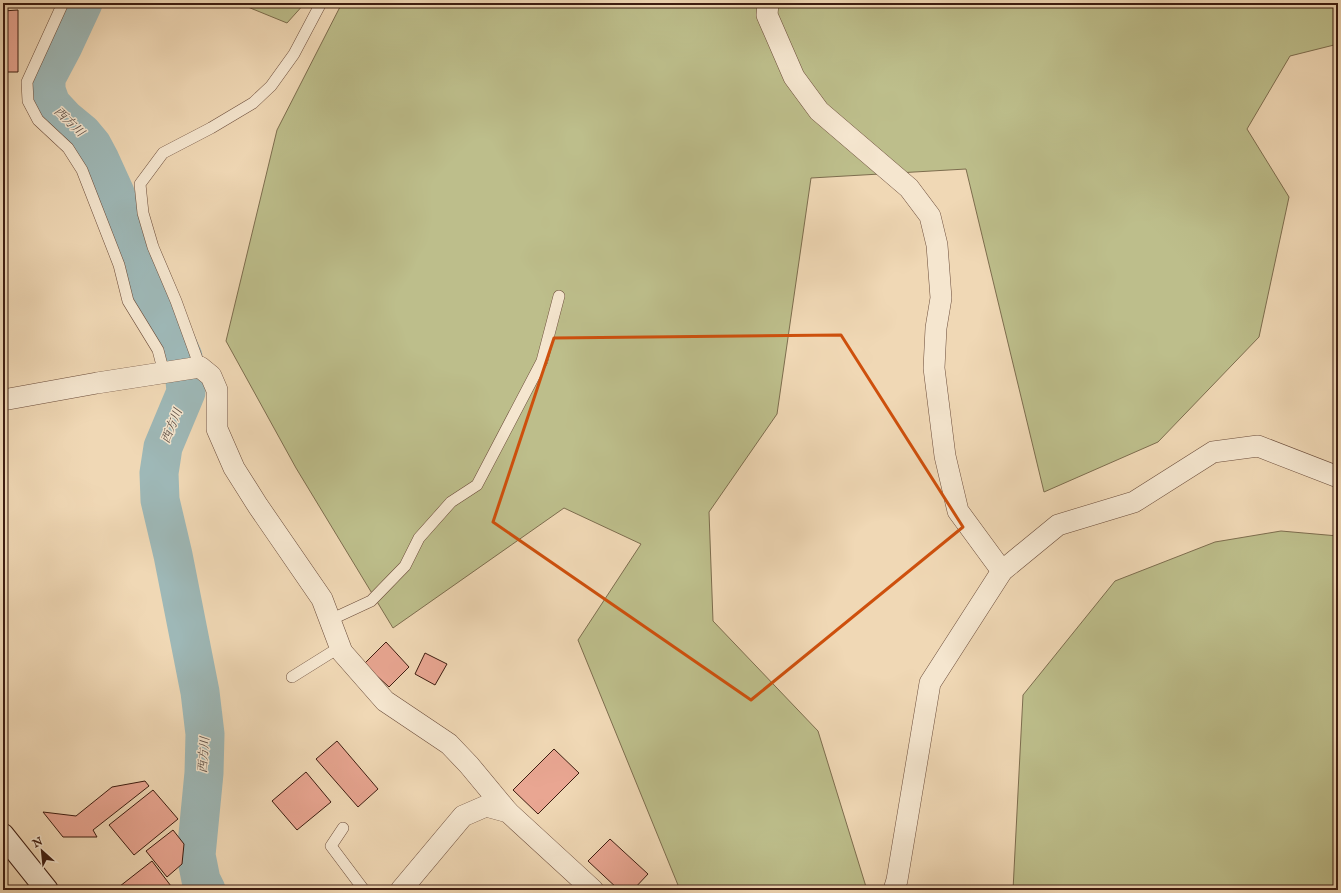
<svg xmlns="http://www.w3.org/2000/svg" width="1341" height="893" font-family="'IM FELL English','Noto Serif JP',serif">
	<rect width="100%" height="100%" fill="#f0d8b5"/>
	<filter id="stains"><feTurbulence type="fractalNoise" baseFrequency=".005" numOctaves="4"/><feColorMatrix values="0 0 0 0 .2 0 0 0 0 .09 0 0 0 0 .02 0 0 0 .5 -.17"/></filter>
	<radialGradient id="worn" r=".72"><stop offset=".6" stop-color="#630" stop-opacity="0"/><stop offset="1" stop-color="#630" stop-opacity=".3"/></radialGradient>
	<g fill="#bdbe8b" stroke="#7d6d4e">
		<polygon points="238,3 305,3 287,23"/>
		<polygon points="342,3 1338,3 1338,44 1290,56 1247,129 1289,197 1259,337 1158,442 1044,492 966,169 811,178 777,414 709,512 713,621 818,731 867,890 680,890 578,640 641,544 564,508 393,628 296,468 226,341 277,130"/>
		<polygon points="1281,531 1338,536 1338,890 1013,890 1023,695 1115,581 1215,542"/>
	</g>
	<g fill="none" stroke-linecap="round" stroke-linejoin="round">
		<polyline stroke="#9eb8b7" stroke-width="39" points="83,3 63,46 46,78 46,90 51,104 65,119 82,133 92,145 100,160 115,193 144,288 157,312 173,335 183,357 186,392 163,447 159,473 160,500 173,555 200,692 205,734 204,773 196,855 201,880 206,890"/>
	</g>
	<g fill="#e9a692" stroke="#3d1c10">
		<polygon points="18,10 18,72 3,72 3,11"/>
		<polygon points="386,642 409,667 389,687 364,664"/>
		<polygon points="425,653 447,664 435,685 415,674"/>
		<polygon points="337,741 378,789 358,807 316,759"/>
		<polygon points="554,749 579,773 538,814 513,790"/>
		<polygon points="306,772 331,802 297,830 272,801"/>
		<polygon points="145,781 149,786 93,830 97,837 63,837 43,812 76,816 112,787"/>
		<polygon points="153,790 178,819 134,855 109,825"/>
		<polygon points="173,830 184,844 182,864 167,877 146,851"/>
		<polygon points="610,839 648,874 633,890 619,890 588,861"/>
		<polygon points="152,861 174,890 115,890"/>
	</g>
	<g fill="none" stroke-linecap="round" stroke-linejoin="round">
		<g stroke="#6a4b39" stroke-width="12">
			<g id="service">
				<polyline points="63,3 27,82 28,101 38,120 68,148 82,170 119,265 128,301 158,350 164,373"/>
				<polyline points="200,367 176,301 153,247 143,213 140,184 163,153 211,128 253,103 271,86 294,54 321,3"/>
				<polyline points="330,620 371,601 405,566 419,538 451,502 477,485 542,361 559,296"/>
				<polyline points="292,677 340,647"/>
				<polyline points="343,828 331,846 364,890"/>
			</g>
		</g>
		<g stroke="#6a4b39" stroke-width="22">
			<g id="minor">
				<polyline points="768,3 767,15 794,77 819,111 909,188 930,216 937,245 941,298 936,328 934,368 945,456 958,511 1002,571"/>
				<polyline points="3,400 97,383 200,367 211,376 217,390 217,429 234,468 258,506 322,599 342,652 385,701 449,744 469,765 508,812"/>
				<polyline points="401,890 463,816 486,806 508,812 593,890"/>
				<polyline points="894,890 897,880 930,683 1002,571 1058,525 1134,502 1213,452 1258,446 1338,477"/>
			</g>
		</g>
		<g stroke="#3d1c10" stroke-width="24">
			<polyline id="secondary" points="3,835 47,890"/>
		</g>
		<use href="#service" stroke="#f5e6cf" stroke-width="11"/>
		<use href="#minor" stroke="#f5e6cf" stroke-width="21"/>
		<use href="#secondary" stroke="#f5e6cf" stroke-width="22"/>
	</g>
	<path fill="none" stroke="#ce500d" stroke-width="3" stroke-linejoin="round" d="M 841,335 L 963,527 L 751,700 L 493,522 L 554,338 Z"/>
	<g text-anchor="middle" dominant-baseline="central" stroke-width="3" stroke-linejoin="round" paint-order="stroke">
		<g font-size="12" font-style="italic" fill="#5a4b42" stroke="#f5e6cf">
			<text transform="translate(69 122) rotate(44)">西方川</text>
			<text transform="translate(172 426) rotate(-68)">西方川</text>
			<text transform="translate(204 755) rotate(-86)">西方川</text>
		</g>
	</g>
	<rect width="1341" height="893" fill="none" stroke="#f0d8b5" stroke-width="16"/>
	<rect x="4" y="4" width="1333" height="885" fill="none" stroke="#3d1c10" stroke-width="2"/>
	<rect x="8" y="8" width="1325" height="877" fill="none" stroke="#3d1c10"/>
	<g transform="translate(42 851) rotate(333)" stroke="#f5e6cf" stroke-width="3" paint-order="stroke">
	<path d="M0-3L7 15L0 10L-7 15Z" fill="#3d1c10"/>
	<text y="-6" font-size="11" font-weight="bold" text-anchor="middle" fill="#3d1c10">N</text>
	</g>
	<rect width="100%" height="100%" filter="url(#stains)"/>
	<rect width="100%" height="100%" fill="url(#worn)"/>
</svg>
